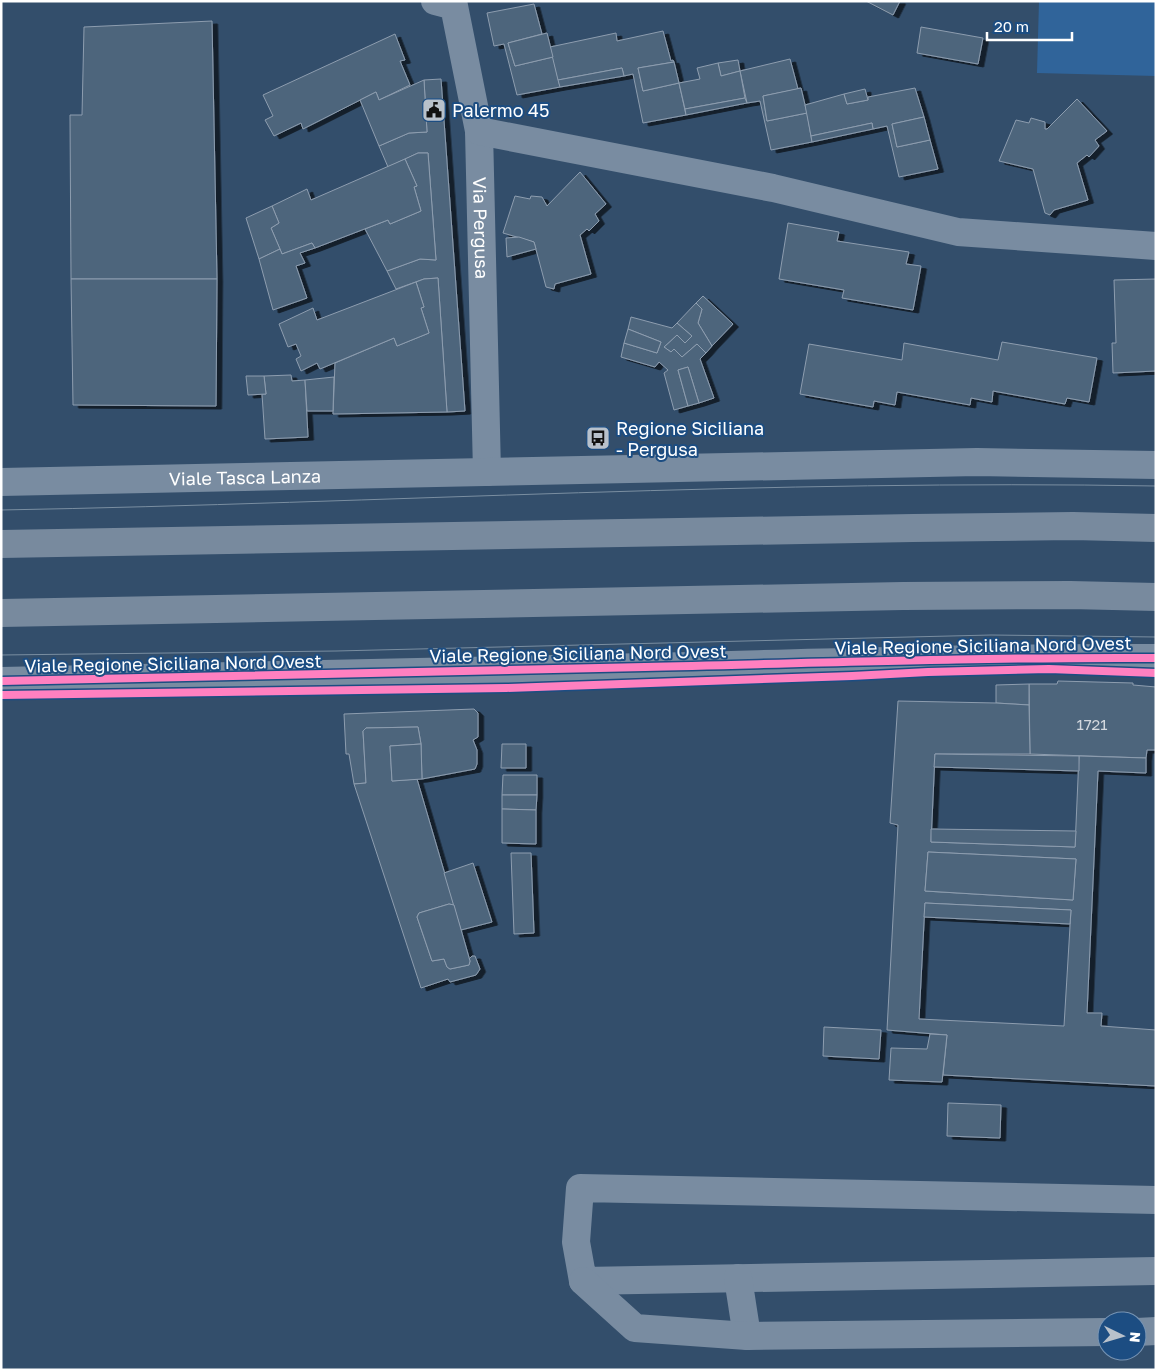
<svg xmlns="http://www.w3.org/2000/svg" width="1157" height="1371" font-family="'Golos Text',sans-serif">
	<defs>
		<filter id="shadow"><feDropShadow dx="5.5" dy="3" stdDeviation="0" flood-color="#0009"/></filter>
	</defs>
	<rect width="100%" height="100%" fill="#334e6b"/>
	<polygon fill="#30649a" points="1039,1 1156,1 1156,76 1037,73"/>
	<g fill="#4e657c" stroke="#8d9daf" fill-rule="evenodd" filter="url(#shadow)">
		<polygon points="866,1 900,1 893,15"/>
		<polygon points="534,4 542,34 508,43 515,66 553,57 560,87 517,95 504,44 494,46 487,13"/>
		<polygon points="212,21 217,279 71,279 70,115 82,115 84,27"/>
		<polygon points="921,27 983,38 978,64 917,53"/>
		<polygon points="663,31 671,61 673,60 674,62 638,68 643,91 679,83 686,115 643,123 633,74 624,76 622,68 558,80 550,47 616,33 617,41"/>
		<polygon points="547,33 553,57 515,66 508,43"/>
		<polygon points="395,34 405,60 400,61 410,85 379,100 376,92 303,129 301,123 274,136 265,120 273,116 263,95"/>
		<polygon points="790,59 798,89 763,96 767,121 807,113 812,142 771,150 760,101 747,103 740,71"/>
		<polygon points="738,60 740,71 721,76 718,63"/>
		<polygon points="674,62 679,83 643,91 638,68"/>
		<polygon points="718,63 721,76 740,71 745,98 685,109 679,83 700,79 697,68"/>
		<polygon points="622,68 624,76 560,87 558,80"/>
		<polygon points="441,79 465,411 447,412 438,278 424,279 396,289 387,271 420,259 436,260 428,153 418,153 388,167 379,146 409,133 427,132 424,80"/>
		<polygon points="424,80 427,132 409,133 379,146 360,100 376,92 379,100"/>
		<polygon points="801,88 807,113 767,121 763,96"/>
		<polygon points="915,88 924,117 892,124 897,147 930,140 938,169 899,177 887,126 873,129 872,123 811,136 805,105 844,94 847,104 868,100 868,97"/>
		<polygon points="865,89 868,100 847,104 844,94"/>
		<polygon points="745,98 747,103 686,115 685,109"/>
		<polygon points="1077,99 1107,131 1095,140 1099,146 1089,157 1087,155 1077,163 1088,200 1054,210 1050,215 1045,213 1033,169 999,161 1016,120 1029,123 1031,118 1045,122 1045,129 1047,129"/>
		<polygon points="924,117 930,140 897,147 892,124"/>
		<polygon points="872,123 873,129 812,142 811,136"/>
		<polygon points="418,153 428,153 436,260 420,259 387,271 365,229 388,220 390,224 421,211 414,187 417,186 405,159"/>
		<polygon points="405,159 417,186 414,187 421,211 390,224 388,220 315,248 312,243 282,254 271,228 279,223 272,206 307,189 311,200"/>
		<polygon points="580,172 606,204 595,214 599,221 589,231 587,229 580,235 591,274 555,284 554,289 546,287 534,242 503,233 515,196 530,199 531,196 542,197 547,206"/>
		<polygon points="272,206 279,223 271,228 280,249 259,259 246,218"/>
		<polygon points="788,223 839,232 837,241 909,252 906,264 921,266 913,310 842,298 844,290 779,279"/>
		<polygon points="519,237 534,242 536,249 507,257 506,238"/>
		<polygon points="312,243 315,248 300,253 305,263 296,266 307,298 273,310 259,259 280,249 282,254"/>
		<polygon points="438,278 447,412 333,414 335,363 394,338 397,346 429,333 421,308 424,307 416,282 424,279"/>
		<polygon points="71,279 217,279 216,406 73,405"/>
		<polygon points="1156,279 1156,371 1113,373 1112,343 1116,343 1114,280"/>
		<polygon points="416,282 424,307 421,308 429,333 397,346 394,338 320,369 317,363 301,371 296,359 301,356 296,344 288,347 279,324 313,308 317,320"/>
		<polygon points="703,296 733,324 712,346 698,323 702,309 696,303"/>
		<polygon points="696,303 702,309 698,323 712,346 706,353 697,344 682,357 674,349 671,352 664,347 677,335 685,343 692,336 677,323"/>
		<polygon points="631,317 672,328 677,323 692,336 685,343 677,335 664,347 671,352 674,349 682,357 697,344 706,353 700,359 714,398 699,403 688,367 678,370 688,406 674,410 664,373 668,370 659,362 655,367 621,357 624,343 657,353 661,342 628,329"/>
		<polygon points="628,329 661,342 657,353 624,343"/>
		<polygon points="1002,342 1097,358 1089,402 1067,398 1065,404 993,391 992,402 971,398 970,405 897,392 895,405 874,401 873,407 800,394 809,344 902,360 904,343 998,360"/>
		<polygon points="688,367 699,403 688,406 678,370"/>
		<polygon points="291,375 292,381 305,380 308,437 265,439 262,394 266,394 264,376"/>
		<polygon points="246,376 264,376 266,394 248,395"/>
		<polygon points="334,377 333,411 307,411 305,380"/>
		<polygon points="1058,681 1133,683 1133,685 1156,687 1156,750 1147,750 1146,758 1030,754 1029,684 1057,684"/>
		<polygon points="1029,684 1029,705 996,703 996,685"/>
		<path d="M 898,701 L 996,703 L 1029,705 L 1030,754 L 935,754 L 931,842 L 1075,847 L 1079,756 L 1146,758 L 1146,773 L 1098,771 L 1087,1013 L 1102,1013 L 1101,1026 L 1156,1030 L 1156,1086 L 943,1075 L 947,1035 L 887,1030 L 898,825 L 890,823 ZM 928,852 L 1076,859 L 1073,900 L 925,891 ZM 925,903 L 1071,910 L 1064,1026 L 919,1019 Z"/>
		<polygon points="474,709 478,713 478,737 473,740 477,750 477,764 475,769 422,779 421,744 418,727 366,728 363,731 366,783 354,784 349,754 346,754 344,714"/>
		<polygon points="418,727 421,744 390,746 392,781 417,779 454,905 449,904 419,913 417,917 432,961 444,959 447,967 450,969 469,965 470,961 469,959 472,956 475,956 480,969 476,975 450,982 448,979 421,988 354,784 366,783 363,731 366,728"/>
		<polygon points="421,744 422,779 392,781 390,746"/>
		<polygon points="502,744 526,744 526,768 501,768"/>
		<polygon points="935,754 1079,756 1079,771 934,767"/>
		<polygon points="503,775 537,775 537,795 502,795"/>
		<polygon points="502,795 537,795 536,810 502,809"/>
		<polygon points="502,809 536,810 536,844 502,843"/>
		<polygon points="931,829 1076,831 1075,847 931,842"/>
		<polygon points="928,852 1076,859 1073,900 925,891"/>
		<polygon points="511,853 531,853 534,933 514,934"/>
		<polygon points="473,863 492,922 461,930 444,873"/>
		<polygon points="925,903 1071,910 1070,924 924,917"/>
		<polygon points="449,904 454,905 470,961 469,965 450,969 447,967 444,959 432,961 417,917 419,913"/>
		<polygon points="824,1027 881,1030 879,1059 823,1056"/>
		<polygon points="930,1034 947,1035 942,1082 889,1080 891,1048 927,1049"/>
		<polygon points="948,1103 1001,1105 1000,1138 947,1136"/>
	</g>
	<g fill="none" stroke-linecap="round" stroke-linejoin="round">
		<g stroke="#798ca1" stroke-width="28">
			<path id="s1" d="M 435,1 L 454,6 L 479,131 L 487,472"/>
			<polyline points="479,131 773,188 958,232 1156,246"/>
			<path id="s2" d="M 1,482 L 977,462 L 1156,465"/>
			<path d="M 1,681 C 216,677 431,672 645,667 C 815,663 985,657 1156,658"/>
			<polyline points="1156,1200 580,1188 576,1242 583,1281 1156,1271"/>
			<polyline points="738,1278 747,1336"/>
			<polyline points="583,1281 635,1328 747,1336 1107,1332"/>
			<polyline points="1137,1332 1156,1331"/>
		</g>
		<g stroke="#788a9e" stroke-width="28">
			<polyline points="1,544 913,528 1073,526 1156,528"/>
			<polyline points="1,613 903,596 1070,595 1156,597"/>
		</g>
		<g stroke="#7a8ea1" stroke-width="1">
			<path d="M 1,510 C 386,503 771,479 1156,486"/>
			<polyline points="1,655 336,651 991,635 1156,637"/>
		</g>
		<g stroke="#1c4d82" stroke-width="11">
			<g id="cycleway">
				<path d="M 1,681 C 216,677 431,672 645,667 C 815,663 985,657 1156,658"/>
				<polyline points="1,695 506,688 852,676 928,672 1049,669 1156,673"/>
			</g>
		</g>
		<use href="#cycleway" stroke="#ff80c0" stroke-width="8"/>
	</g>
	<defs>
		<g id="civic-square" transform="scale(1.25)"><rect x="-9" y="-9" width="18" height="18" rx="4" fill="#b8c1cb" stroke="#1c4d82"/><path d="M-.6-6.5H3V-4.5H.6V-3L4-1V1h2V6H-6V1h2V-1L-.6-3ZM-1.2 2.5V6h2.4V2.5Z" fill="#111"/></g>
		<g id="bus-square" transform="scale(1.25)"><rect x="-9" y="-9" width="18" height="18" rx="4" fill="#b8c1cb" stroke="#1c4d82"/><path d="M-5-6H5V4H4V6H2V4H-2V6H-4V4H-5ZM-3.5-4V0h7V-4ZM-3.5 1.2v1.5H-2V1.2ZM2 1.2v1.5H3.5V1.2Z" fill="#111"/></g>
	</defs>
	<g fill-rule="evenodd">
		<use href="#civic-square" x="434" y="110"/>
		<use href="#bus-square" x="598" y="438"/>
	</g>
	<g text-anchor="middle" dominant-baseline="central" stroke-width="4" stroke-linejoin="round" paint-order="stroke">
		<g font-size="15" fill="#d3d8de">
			<text x="1092" y="724">1721</text>
		</g>
		<g font-size="18" fill="#fff" stroke="#1c4d82" text-anchor="start">
			<text x="452" y="110">Palermo 45</text>
			<text x="616" y="428">Regione Siciliana<tspan x="616" dy="21">- Pergusa</tspan></text>
		</g>
		<g font-size="18" fill="#fff" stroke="#1c4d82">
			<text stroke="none"><textPath href="#s1" startOffset="244">Via Pergusa</textPath></text>
			<text stroke="none"><textPath href="#s2" startOffset="244">Viale Tasca Lanza</textPath></text>
			<text transform="translate(983 645) rotate(-1)">Viale Regione Siciliana Nord Ovest</text>
			<text transform="translate(578 653) rotate(-1)">Viale Regione Siciliana Nord Ovest</text>
			<text transform="translate(173 663) rotate(-1)">Viale Regione Siciliana Nord Ovest</text>
		</g>
	</g>
	<rect width="1157" height="1371" fill="none" stroke="#ffffff" stroke-width="5"/>
	<g transform="translate(1122 1336) rotate(95)"><circle r="24" fill="#1c4d82" stroke="#7794b4"/>
	<path d="M0-4L9 19L0 12L-9 19Z" fill="#b8c1cb"/>
	<text y="-8" font-size="14" font-weight="bold" text-anchor="middle" fill="#ffffff">N</text>
	</g>
	<path d="M987 32v8h85v-8" fill="none" stroke="#ffffff" stroke-width="2.5"/>
	<text x="994" y="32" font-size="15" fill="#ffffff" stroke="#1c4d82" stroke-width="4" paint-order="stroke">20 m</text>
</svg>
